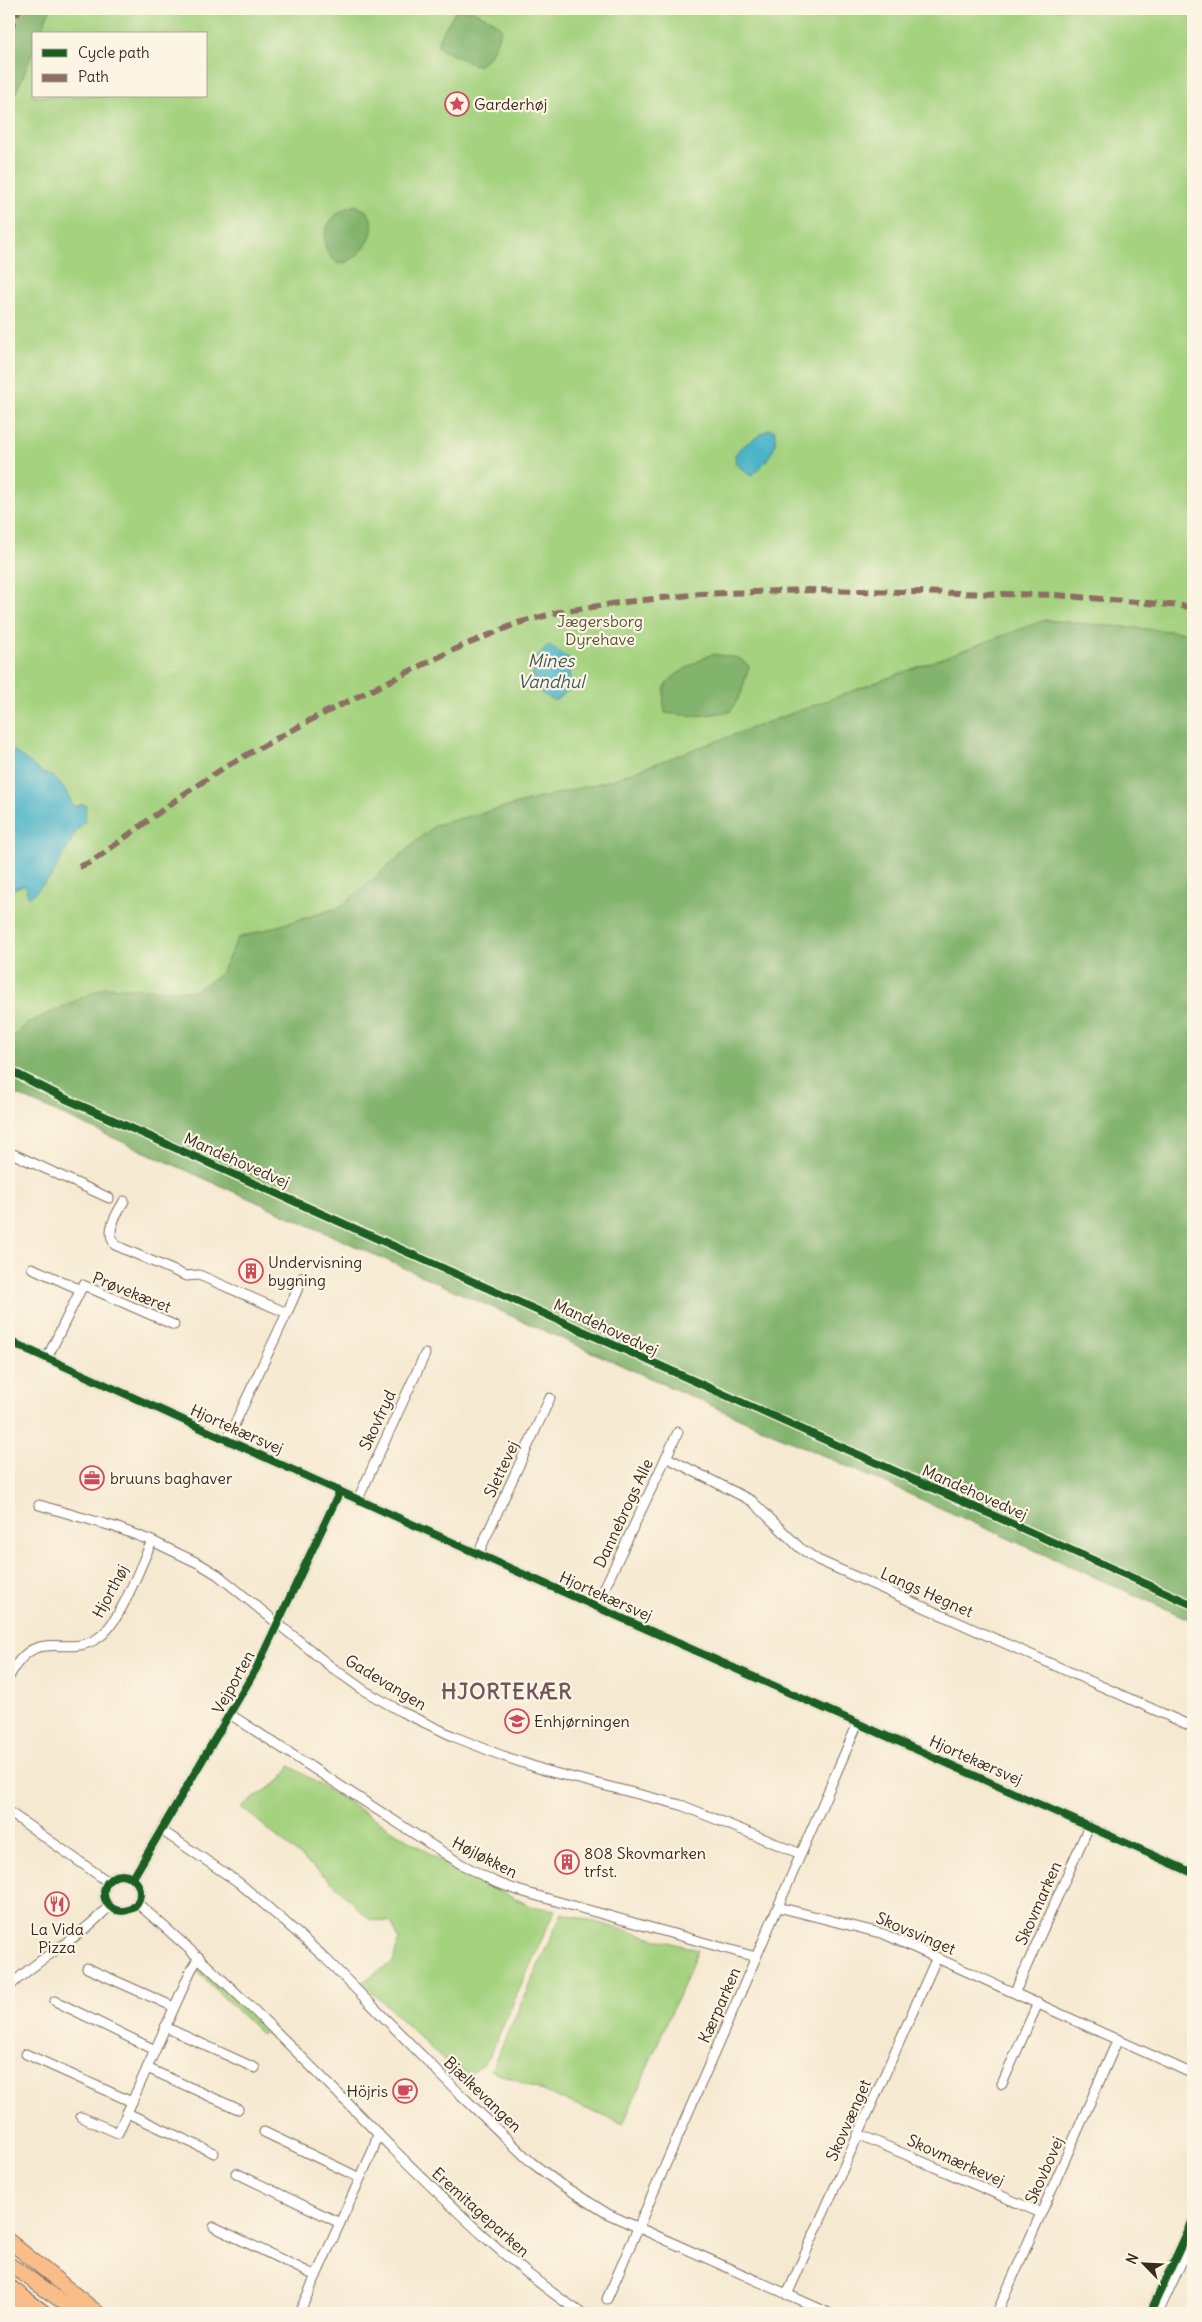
<svg xmlns="http://www.w3.org/2000/svg" width="1202" height="2322" font-family="Delius,sans-serif">
	<rect width="100%" height="100%" fill="#fcf5e5"/>
	<filter id="ink" filterUnits="userSpaceOnUse"><feTurbulence type="fractalNoise" baseFrequency=".02" numOctaves="2"/><feDisplacementMap in="SourceGraphic" scale="10" xChannelSelector="R" yChannelSelector="G"/><feConvolveMatrix kernelMatrix="1 2 1 2 8 2 1 2 1" color-interpolation-filters="sRGB"/></filter>
	<filter id="wash" filterUnits="userSpaceOnUse"><feTurbulence type="fractalNoise" baseFrequency=".0096" numOctaves="4" result="noise"/><feDisplacementMap in="SourceGraphic" scale="20" xChannelSelector="R" yChannelSelector="G"/><feGaussianBlur stdDeviation="1.12" result="paint"/><feColorMatrix in="noise" values="0 0 0 0 0 0 0 0 0 0 0 0 0 0 0 0 0 1.4 0 .05"/><feComposite in="paint" operator="in"/></filter>
	<g filter="url(#wash)">
		<rect width="100%" height="100%" fill="#f6e9d1"/>
		<g fill="#a4d27f" stroke="#707e4e" fill-rule="evenodd">
			<path d="M 9,9 L 1193,9 L 1193,1621 L 9,1091 ZM 34,34 L 206,34 L 206,96 L 34,96 Z"/>
			<polygon points="290,1766 466,1876 531,1906 555,1910 489,2057 465,2081 362,1982 393,1962 399,1939 391,1922 369,1919 334,1884 241,1807 281,1780"/>
			<polygon points="562,1913 698,1950 623,2124 491,2070"/>
			<polygon points="199,1969 203,1969 266,2031 262,2035 197,1971"/>
		</g>
		<g fill="#83b46e" stroke="#5f6f46">
			<polygon points="9,9 50,9 40,34 34,34 34,49 9,110"/>
			<path d="M 457,9 C 473,9 491,17 502,29 L 490,56 L 478,66 L 442,50 L 437,45 L 440,36 Z"/>
			<path d="M 356,205 C 359,207 363,209 366,211 C 384,230 360,261 339,264 C 311,245 327,211 356,205 Z"/>
			<polygon points="1045,620 1193,633 1193,1621 9,1091 9,1040 28,1023 105,987 193,991 220,975 238,938 341,907 435,825 611,780"/>
			<path d="M 712,654 L 739,658 L 749,666 L 741,694 L 730,712 L 696,716 L 665,713 C 664,704 662,693 666,685 C 671,675 702,659 712,654 Z"/>
		</g>
		<g fill="#4bb4c9" stroke="#436f74">
			<path d="M 769,429 L 775,431 C 779,450 764,464 751,476 L 736,464 L 735,455 L 740,448 Z"/>
			<path d="M 549,645 L 569,659 L 570,689 L 555,701 C 534,691 532,684 533,662 Z"/>
			<polygon points="9,750 13,750 43,773 54,777 66,791 74,807 82,804 86,805 85,821 77,830 51,877 30,897 27,894 27,888 24,885 9,890"/>
		</g>
	</g>
	<g filter="url(#ink)">
		<g fill="none" stroke-linecap="round" stroke-linejoin="round">
			<g stroke="#7c6d5d" stroke-width="11">
				<g id="minor">
					<polyline points="9,1152 109,1198"/>
					<path d="M 124,1201 C 116,1216 105,1230 115,1245 L 186,1276 L 199,1275 L 287,1313 L 227,1440"/>
					<polyline points="32,1268 79,1289"/>
					<polyline points="287,1313 303,1277"/>
					<polyline points="9,1341 456,1544 1193,1873"/>
					<polyline points="47,1358 83,1285 174,1325"/>
					<polyline points="666,1457 752,1501 800,1548 818,1560 1193,1727"/>
					<polyline points="358,1499 425,1354"/>
					<polyline points="39,1505 115,1527 152,1541 200,1564 218,1575 330,1666 365,1691 402,1712 455,1737 503,1756 547,1771 681,1805 801,1854"/>
					<polyline points="478,1554 550,1398"/>
					<polyline points="596,1606 678,1432"/>
					<path d="M 9,1677 C 36,1623 64,1660 98,1638 C 120,1624 140,1566 152,1541"/>
					<polyline points="231,1715 461,1864 495,1882 520,1891 756,1957"/>
					<polyline points="9,1812 107,1881"/>
					<polyline points="161,1830 238,1882 285,1922 324,1957 459,2093 531,2162 560,2184 608,2214 829,2313"/>
					<circle cx="122" cy="1893" r="18"/>
					<polyline points="133,1878 256,1669 340,1491"/>
					<path d="M 137,1903 C 227,1980 310,2065 393,2149 C 453,2208 511,2266 581,2313"/>
					<polyline points="778,1907 884,1934 1193,2074"/>
					<polyline points="87,1968 174,2007"/>
					<path d="M 9,1987 C 39,1957 80,1939 109,1906"/>
					<polyline points="1015,1992 1089,1826"/>
					<polyline points="55,2001 155,2050"/>
					<polyline points="165,2027 255,2068"/>
					<polyline points="26,2054 132,2102"/>
					<polyline points="147,2068 238,2109"/>
					<polyline points="1002,2084 1038,2003"/>
					<polyline points="127,2113 214,2153"/>
					<polyline points="81,2117 118,2133 191,1970 199,1957"/>
					<polyline points="264,2132 360,2178"/>
					<polyline points="858,2134 1041,2213"/>
					<polyline points="236,2173 340,2223"/>
					<polyline points="214,2227 316,2276"/>
					<polyline points="787,2295 937,1957"/>
					<polyline points="607,2299 858,1723"/>
					<polyline points="301,2309 373,2150 378,2134"/>
					<polyline points="997,2313 1118,2039"/>
					<polyline points="1150,2313 1193,2220"/>
					<polyline points="1158,2313 1193,2237"/>
				</g>
			</g>
			<g stroke="#7c6d5d" stroke-width="16">
				<g id="highway">
					<polyline points="9,2241 98,2313"/>
					<polyline points="9,2264 78,2313"/>
					<polyline points="9,2286 45,2313"/>
					<polyline points="9,2303 27,2313"/>
				</g>
			</g>
			<use href="#minor" stroke="#fff" stroke-width="9"/>
			<use href="#highway" stroke="#f8bd88" stroke-width="14"/>
			<g stroke="#8d6e63" stroke-width="6" stroke-dasharray="12 6" stroke-linecap="butt">
				<polyline points="9,32 19,9"/>
				<polyline points="79,867 93,861 184,794 230,764 320,715 453,650 518,623 559,612 625,602 700,594 809,590 1056,595 1193,607"/>
			</g>
			<g stroke="#fcf5e5" stroke-width="11">
				<g id="cycleway">
					<polyline points="9,1070 64,1098 1193,1605"/>
					<polyline points="9,1341 456,1544 1193,1873"/>
					<circle cx="122" cy="1893" r="18"/>
					<polyline points="133,1878 256,1669 340,1491"/>
					<polyline points="1150,2313 1193,2220"/>
				</g>
			</g>
			<use href="#cycleway" stroke="#1b5e20" stroke-width="8"/>
		</g>
	</g>
	<defs>
		<g id="sight-ring" transform="scale(1.25)"><circle r="9.5" fill="#fcf5e5" stroke="#d1495b" stroke-width="1.5"/><path d="M0-6L1.8-2.2L6-1.7L2.9 1.2L3.7 5.4L0 3.3L-3.7 5.4L-2.9 1.2L-6-1.7L-1.8-2.2Z" fill="#d1495b"/></g>
		<g id="building-ring" transform="scale(1.25)"><circle r="9.5" fill="#fcf5e5" stroke="#d1495b" stroke-width="1.5"/><path d="M-4-6H4V6H1V3H-1V6H-4ZM-2.5-4.3h1.7v1.8h-1.7ZM.8-4.3h1.7v1.8H.8ZM-2.5-1h1.7V.8h-1.7ZM.8-1h1.7V.8H.8Z" fill="#d1495b"/></g>
		<g id="office-ring" transform="scale(1.25)"><circle r="9.5" fill="#fcf5e5" stroke="#d1495b" stroke-width="1.5"/><path d="M-6-3h4V-5.5h4V-3h4V5H-6ZM-1-4.5V-3h2v-1.5ZM-6 0V1H6V0Z" fill="#d1495b"/></g>
		<g id="school-ring" transform="scale(1.25)"><circle r="9.5" fill="#fcf5e5" stroke="#d1495b" stroke-width="1.5"/><path d="M0-5L7-2L0 1L-7-2ZM-4 1L0 2.5L4 1V4Q0 6-4 4Z" fill="#d1495b"/></g>
		<g id="restaurant-ring" transform="scale(1.25)"><circle r="9.5" fill="#fcf5e5" stroke="#d1495b" stroke-width="1.5"/><path d="M-5-6h1v4h1v-4h1v4h1v-4h1v5L-1.5 .5V6h-2V.5L-5-1ZM5-6V6H3V1.5H1.5Q1.5-4 5-6Z" fill="#d1495b"/></g>
		<g id="cafe-ring" transform="scale(1.25)"><circle r="9.5" fill="#fcf5e5" stroke="#d1495b" stroke-width="1.5"/><path d="M-5.5-4.5H6V0H3Q3 3.5 0 3.5H-2.5Q-5.5 3.5-5.5 0ZM3-3.2v2h1.7v-2ZM-6 4.5H4V6H-6Z" fill="#d1495b"/></g>
	</defs>
	<g fill-rule="evenodd">
		<use href="#sight-ring" x="457" y="104"/>
		<use href="#building-ring" x="251" y="1271"/>
		<use href="#office-ring" x="92" y="1478"/>
		<use href="#school-ring" x="517" y="1721"/>
		<use href="#building-ring" x="567" y="1862"/>
		<use href="#restaurant-ring" x="57" y="1904"/>
		<use href="#cafe-ring" x="405" y="2091"/>
	</g>
	<g text-anchor="middle" dominant-baseline="central" stroke-width="4.5" stroke-linejoin="round" paint-order="stroke">
		<g font-size="16" fill="#3b2a1e" stroke="#fcf5e5" text-anchor="start">
			<text x="474" y="104">Garderhøj</text>
			<text x="268" y="1262">Undervisning<tspan x="268" dy="18">bygning</tspan></text>
			<text x="110" y="1478">bruuns baghaver</text>
			<text x="534" y="1721">Enhjørningen</text>
			<text x="584" y="1853">808 Skovmarken<tspan x="584" dy="18">trfst.</tspan></text>
			<text x="57" y="1929" text-anchor="middle">La Vida<tspan x="57" dy="18">Pizza</tspan></text>
			<text x="388" y="2091" text-anchor="end">Höjris</text>
		</g>
		<g font-size="16" fill="#555436" stroke="#fcf5e5">
			<text x="600" y="621">Jægersborg<tspan x="600" dy="18">Dyrehave</tspan></text>
		</g>
		<g font-size="16" fill="#3b2a1e" stroke="#fcf5e5">
			<text transform="translate(237 1160) rotate(24)">Mandehovedvej</text>
			<text transform="translate(132 1292) rotate(22)">Prøvekæret</text>
			<text transform="translate(606 1327) rotate(25)">Mandehovedvej</text>
			<text transform="translate(377 1420) rotate(-65)">Skovfryd</text>
			<text transform="translate(237 1429) rotate(24)">Hjortekærsvej</text>
			<text transform="translate(501 1469) rotate(-65)">Slettevej</text>
			<text transform="translate(975 1492) rotate(24)">Mandehovedvej</text>
			<text transform="translate(623 1513) rotate(-65)">Dannebrogs Alle</text>
			<text transform="translate(110 1591) rotate(-62)">Hjorthøj</text>
			<text transform="translate(927 1592) rotate(24)">Langs Hegnet</text>
			<text transform="translate(606 1596) rotate(24)">Hjortekærsvej</text>
			<text transform="translate(233 1682) rotate(-61)">Vejporten</text>
			<text transform="translate(386 1682) rotate(31)">Gadevangen</text>
			<text transform="translate(976 1760) rotate(24)">Hjortekærsvej</text>
			<text transform="translate(485 1857) rotate(27)">Højløkken</text>
			<text transform="translate(1038 1903) rotate(-66)">Skovmarken</text>
			<text transform="translate(916 1933) rotate(23)">Skovsvinget</text>
			<text transform="translate(719 2005) rotate(-66)">Kærparken</text>
			<text transform="translate(483 2094) rotate(44)">Bjælkevangen</text>
			<text transform="translate(848 2120) rotate(-66)">Skovvænget</text>
			<text transform="translate(956 2160) rotate(24)">Skovmærkevej</text>
			<text transform="translate(1044 2170) rotate(-66)">Skovbovej</text>
			<text transform="translate(481 2212) rotate(42)">Eremitageparken</text>
		</g>
		<g font-size="18" font-style="italic" fill="#415a5a" stroke="#fcf5e5">
			<text x="551" y="660">Mines<tspan x="551" dy="21">Vandhul</tspan></text>
		</g>
		<g font-size="21" font-weight="bold" letter-spacing="1" fill="#71565d" stroke="#fcf5e5">
			<text x="507" y="1691">HJORTEKÆR</text>
		</g>
	</g>
	<rect width="1202" height="2322" fill="none" stroke="#fcf5e5" stroke-width="30"/>
	<rect x="32" y="32" width="175" height="65" fill="#fcf5e5" stroke="#afa495"/>
	<rect x="42" y="49" width="25" height="8" fill="#1b5e20" stroke="#afa495"/>
	<text x="78" y="58" font-size="15" fill="#3b2a1e">Cycle path</text>
	<rect x="42" y="74" width="25" height="8" fill="#8d6e63" stroke="#afa495"/>
	<text x="78" y="82" font-size="15" fill="#3b2a1e">Path</text>
	<g transform="translate(1144 2264) rotate(294)" stroke="#fcf5e5" stroke-width="4" paint-order="stroke">
	<path d="M0-4L9 19L0 12L-9 19Z" fill="#3b2a1e"/>
	<text y="-8" font-size="14" font-weight="bold" text-anchor="middle" fill="#3b2a1e">N</text>
	</g>
</svg>
